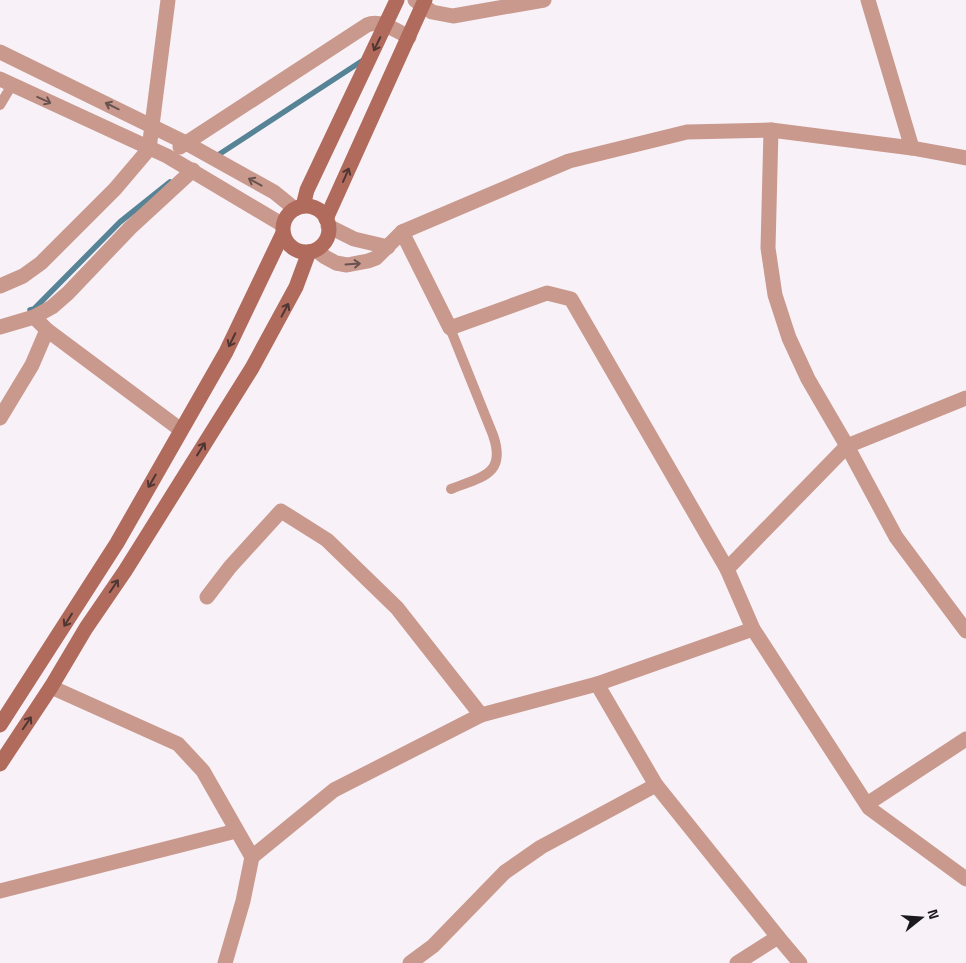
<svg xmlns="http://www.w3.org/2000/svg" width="966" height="963" font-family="'Titillium Web',sans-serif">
	<rect width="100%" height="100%" fill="#f8f2f8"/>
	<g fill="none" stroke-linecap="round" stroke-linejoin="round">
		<g stroke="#568395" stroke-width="5.5">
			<polyline points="215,157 365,59"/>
			<polyline points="30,310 34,309 120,222 170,182"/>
		</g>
		<g stroke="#c9998e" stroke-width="10">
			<polyline points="0,105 12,85"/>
			<path d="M 450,328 L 493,435 C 507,475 481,477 451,489"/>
		</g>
		<g stroke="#c9998e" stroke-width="15">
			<polyline points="415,0 432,12 453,16 544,0"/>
			<polyline points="868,0 912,148"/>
			<polyline points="0,52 186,143 274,192 295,209"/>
			<polyline points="0,79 167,156 283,225"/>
			<polyline points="771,130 768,248 775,295 789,338 808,379 847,446 896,537 966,631"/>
			<path d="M 180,147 L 367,25 C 381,19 396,31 409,37"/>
			<polyline points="328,226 354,239 388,247"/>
			<polyline points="402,232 450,328 547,293 571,299 727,569"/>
			<polyline points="316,250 325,257 336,263 347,265 368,261 376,258 402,232 569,161 687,132 771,130 912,148 966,158"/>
			<polyline points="0,286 23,276 41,263 115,189 149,149 168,0"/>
			<polyline points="34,317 47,330 181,430"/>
			<polyline points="0,327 34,317 52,307 68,293 130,228 193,170"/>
			<polyline points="966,398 847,446 727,569 753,629 869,808 966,879"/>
			<polyline points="0,418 32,365 47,330"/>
			<polyline points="207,597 230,567 281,511 327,540 397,608 481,715"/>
			<polyline points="597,684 656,785"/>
			<polyline points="51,687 178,744 203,771 252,857"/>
			<polyline points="867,804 966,739"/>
			<polyline points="0,891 236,831"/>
			<polyline points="778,937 800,963"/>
			<polyline points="225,963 243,901 252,857 334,790 481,715 597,684 753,629"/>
			<polyline points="410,963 433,946 505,872 541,847 656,785 778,937 737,963"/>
		</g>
		<g stroke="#b06b5c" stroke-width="15">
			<polyline points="303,206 307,190 397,0"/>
			<circle cx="306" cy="229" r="23"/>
			<polyline points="326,219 425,0"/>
			<polyline points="0,725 117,543 226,352 283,233"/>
			<polyline points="0,764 51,687 86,628 125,571 252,368 296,287 309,252"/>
		</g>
	</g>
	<defs><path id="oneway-shaft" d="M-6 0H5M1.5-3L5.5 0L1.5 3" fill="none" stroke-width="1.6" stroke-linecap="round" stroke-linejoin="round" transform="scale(1.25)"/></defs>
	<g stroke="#4f3632">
		<use href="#oneway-shaft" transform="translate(377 44) rotate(116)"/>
		<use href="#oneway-shaft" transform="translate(346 175) rotate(-66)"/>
		<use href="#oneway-shaft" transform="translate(285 310) rotate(-62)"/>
		<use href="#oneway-shaft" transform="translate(232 340) rotate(116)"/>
		<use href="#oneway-shaft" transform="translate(201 449) rotate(-58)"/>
		<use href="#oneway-shaft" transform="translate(152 481) rotate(120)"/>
		<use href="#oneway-shaft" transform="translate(114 586) rotate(-56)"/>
		<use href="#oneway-shaft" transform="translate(68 620) rotate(122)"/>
		<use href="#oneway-shaft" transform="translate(27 723) rotate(-56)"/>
	</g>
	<g stroke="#69534f">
		<use href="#oneway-shaft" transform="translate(44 100) rotate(25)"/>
		<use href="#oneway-shaft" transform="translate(112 106) rotate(-154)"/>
		<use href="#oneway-shaft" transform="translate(255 182) rotate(-151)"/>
		<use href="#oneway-shaft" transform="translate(353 264) rotate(-4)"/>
	</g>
	<g transform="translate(921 918) rotate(73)" stroke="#f8f2f8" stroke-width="4" paint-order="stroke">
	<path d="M0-4L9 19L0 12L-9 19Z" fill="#1b191b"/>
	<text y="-8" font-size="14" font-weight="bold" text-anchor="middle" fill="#1b191b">N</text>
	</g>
</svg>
